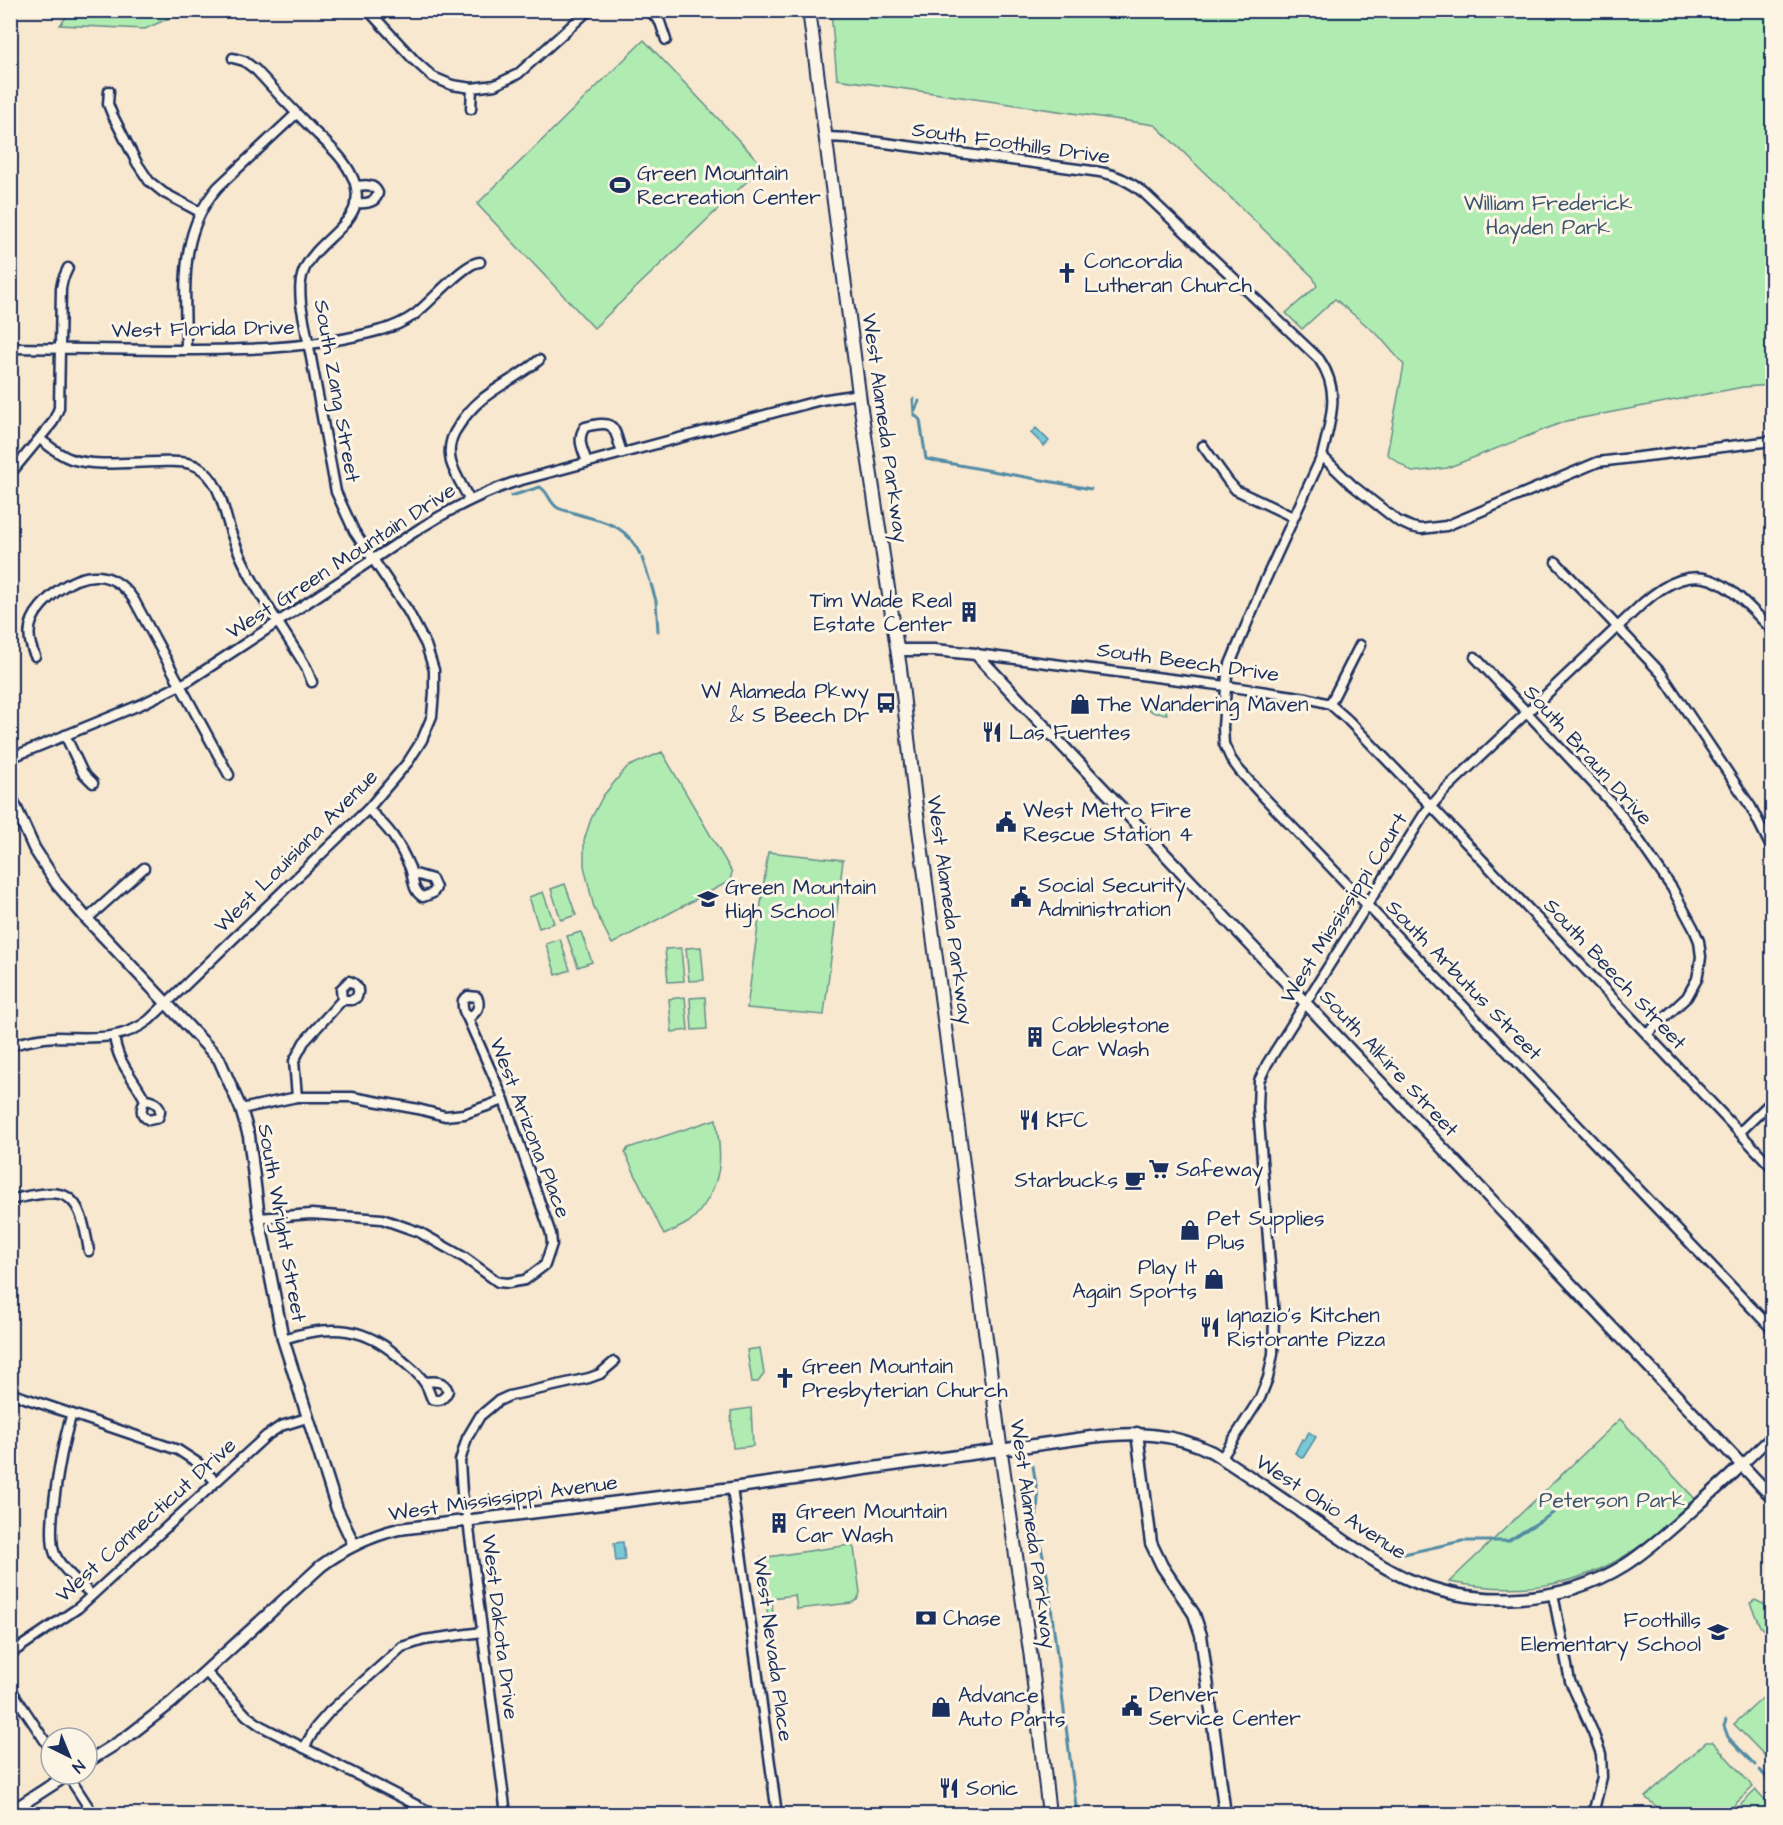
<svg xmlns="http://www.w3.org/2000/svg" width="1783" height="1825" font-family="'Architects Daughter',sans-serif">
	<rect width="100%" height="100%" fill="#f7e8cf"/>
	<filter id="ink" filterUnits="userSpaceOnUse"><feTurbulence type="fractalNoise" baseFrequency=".0167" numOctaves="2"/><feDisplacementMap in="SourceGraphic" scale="12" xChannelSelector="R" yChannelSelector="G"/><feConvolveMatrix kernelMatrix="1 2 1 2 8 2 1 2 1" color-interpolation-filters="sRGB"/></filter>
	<g filter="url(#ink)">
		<g fill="#b0ecb2" stroke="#668e88" stroke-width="1.5">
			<polygon points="71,11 71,10 185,11 145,29 60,25"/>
			<polygon points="831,11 1772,11 1772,385 1743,387 1566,421 1447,468 1412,472 1387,454 1404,365 1379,336 1335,299 1302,329 1286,313 1317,286 1313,277 1155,125 837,79"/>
			<polygon points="644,40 763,166 594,328 477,204"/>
			<polygon points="1145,698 1163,699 1167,714 1155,713 1144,707"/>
			<polygon points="662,752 732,872 730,881 612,944 594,908 584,866 584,840 591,819 603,796 627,767"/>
			<polygon points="768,852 843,860 824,1015 747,1008"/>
			<polygon points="565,884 576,915 561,920 551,889"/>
			<polygon points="543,892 554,923 539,928 529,897"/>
			<polygon points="581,932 592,962 578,967 567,936"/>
			<polygon points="560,939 570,970 556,975 546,944"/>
			<polygon points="701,947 704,980 689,981 686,948"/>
			<polygon points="681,948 684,981 668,982 665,949"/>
			<polygon points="685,997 688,1030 672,1032 669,999"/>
			<polygon points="705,997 707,1029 692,1030 690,998"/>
			<path d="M 716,1119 C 720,1148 724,1170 709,1197 C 704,1206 698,1215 689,1222 C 681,1227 672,1231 664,1235 L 625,1153 L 628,1148 Z"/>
			<polygon points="760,1348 764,1374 758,1382 752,1382 747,1350"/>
			<polygon points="751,1408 753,1446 733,1448 731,1411"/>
			<path d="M 1620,1419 L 1696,1500 C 1675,1517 1654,1537 1631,1552 C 1575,1589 1514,1594 1449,1582 Z"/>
			<polygon points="850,1545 854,1548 860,1593 857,1600 851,1603 797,1609 795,1595 772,1598 773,1617 768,1617 761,1558"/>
			<polygon points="1755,1600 1769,1607 1772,1612 1772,1639 1760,1626 1750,1603"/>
			<polygon points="1765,1696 1772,1704 1772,1763 1734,1724"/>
			<polygon points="1706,1742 1713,1742 1753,1787 1725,1814 1666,1814 1645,1797"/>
			<polygon points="1756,1790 1772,1807 1772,1814 1731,1814"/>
		</g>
		<g fill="#79c8d5" stroke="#538ba5" stroke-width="1.5">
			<polygon points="1036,428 1049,441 1044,446 1031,433"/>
			<polygon points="1309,1432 1316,1437 1303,1458 1295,1453 1302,1439 1304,1440"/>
			<polygon points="623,1542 625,1560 616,1561 614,1543"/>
		</g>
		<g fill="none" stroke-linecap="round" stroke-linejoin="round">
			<g stroke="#538ba5" stroke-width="3">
				<polyline points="913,399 914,414 920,420 926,459 1091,489"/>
				<polyline points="915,410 919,401"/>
				<path d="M 511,496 L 540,487 C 549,492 549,503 558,508 C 562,510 567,511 571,512 C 603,523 624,521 640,554"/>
				<polyline points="642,558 650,581"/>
				<polyline points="651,584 656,601 658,631"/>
				<polyline points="1033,1466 1038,1498 1036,1524 1047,1575 1077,1814"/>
				<polyline points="1404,1554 1462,1541 1508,1541 1555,1512"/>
				<polyline points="1726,1720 1724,1726 1728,1737 1755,1765"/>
				<polyline points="1760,1770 1772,1784"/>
			</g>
			<g stroke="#1b2f5e" stroke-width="13">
				<g id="minor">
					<polyline points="368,10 415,61 433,77 452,85 472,88 495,85 518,74 589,10"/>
					<polyline points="649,10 660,22 666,40"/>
					<polyline points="109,91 108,104 112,114 137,163 149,181 164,193 200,212"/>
					<polyline points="471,109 472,88"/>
					<path d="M 827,137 L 848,138 L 1100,172 C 1118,175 1131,182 1144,193 L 1319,359 C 1342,392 1330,420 1322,456 L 1352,485 L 1398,521 L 1411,527 L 1421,529 L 1446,526 L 1598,462 L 1772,441"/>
					<path d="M 355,203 C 365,204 376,203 378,193 C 374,183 365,185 356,186"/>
					<path d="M 10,348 C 62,349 113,349 165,350 C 238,350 310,350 381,330 C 393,327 404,322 414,315 C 429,304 465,262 480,262"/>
					<path d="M 186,350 C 186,291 177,234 218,187 L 296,114"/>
					<path d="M 40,439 C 49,446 59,455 71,459 C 95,467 132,462 158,462 C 172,462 186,460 198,467 C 222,481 223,512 232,535 C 249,583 280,624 306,667 L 312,682"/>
					<polyline points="1203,446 1228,481 1236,490 1293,517"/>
					<polyline points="1322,456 1263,585 1230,664 1227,675 1223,727 1224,744 1231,759 1239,770 1260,793 1772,1329"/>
					<path d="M 587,462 C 583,450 576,439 585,427 C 616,419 613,426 622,453"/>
					<polyline points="10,474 53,422 59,408 61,288 63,279 68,268"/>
					<path d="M 469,499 C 463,487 455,475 451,462 C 448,449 450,438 458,427 C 480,391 509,385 539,360"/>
					<polyline points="1556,562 1661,673 1751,807 1772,849"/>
					<polyline points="976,654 1226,686 1307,698 1330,704 1348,720 1436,811 1772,1167"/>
					<path d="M 35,656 C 21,627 35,609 57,591 C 85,570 113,569 134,600 L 229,775"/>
					<polyline points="1475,657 1618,810 1672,888 1694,929 1699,941 1701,957 1697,979 1687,997 1647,1034"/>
					<polyline points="1330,704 1360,645"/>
					<polyline points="65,735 83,773 93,783"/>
					<path d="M 10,758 L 142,704 L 190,680 L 422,527 C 453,508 483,492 518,481 L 821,400 L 859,394"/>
					<path d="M 368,809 C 390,830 398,840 410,868 C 414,879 412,891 423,897 L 433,893 L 436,888 L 432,879 L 412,873"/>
					<polyline points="87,919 144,868"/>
					<path d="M 114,1036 C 118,1065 133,1076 145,1100 C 156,1101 164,1107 158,1118 L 149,1120 C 139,1115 141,1108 145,1100"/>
					<path d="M 10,1046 C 25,1041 40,1038 56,1037 C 90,1037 121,1042 149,1020 L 368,809 L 408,762 L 422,740 L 432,716 L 434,692 L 434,670 L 426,645 L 408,611 L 354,531 L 336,492 L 301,304 C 300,291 299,280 305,268 C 321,234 376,219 350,172 C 341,155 324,141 310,127 C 292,109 274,90 256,70 L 244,61 L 233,58"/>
					<path d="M 297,1097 L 294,1061 L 304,1042 L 342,1000 L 352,1000 L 357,997 C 360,989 357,984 349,981 L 341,989 L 342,1000"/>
					<polyline points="241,1109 297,1097 352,1097 418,1109 445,1116 464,1114 504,1100"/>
					<polyline points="1740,1132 1772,1101"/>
					<path d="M 10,1200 C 69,1186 79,1190 89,1251"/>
					<path d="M 259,1218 L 311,1214 L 382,1219 L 419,1232 L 465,1258 L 498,1282 L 508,1283 L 525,1280 L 545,1265 L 552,1244 L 551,1234 L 504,1100 L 468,1019 C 464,1012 462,1008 463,1000 L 468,996 L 477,997 C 482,1008 475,1013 468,1019"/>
					<path d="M 283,1339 C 331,1324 366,1325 404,1362 C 411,1368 420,1375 424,1382 C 428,1387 429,1393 432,1399 C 440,1402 444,1399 448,1391 C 444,1380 435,1381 424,1382"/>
					<polyline points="10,1393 178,1450 198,1463 215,1481"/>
					<path d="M 72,1414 C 63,1440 45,1530 55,1554 C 62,1570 80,1583 92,1595"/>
					<path d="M 1221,1459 L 1260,1398 L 1268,1378 L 1273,1354 L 1274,1317 L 1258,1108 L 1259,1081 L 1267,1064 L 1425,813 L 1446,789 L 1643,603 C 1701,552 1729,585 1772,630"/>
					<polyline points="1742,1465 1772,1436"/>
					<polyline points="732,1488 777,1814"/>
					<polyline points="1553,1594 1570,1681 1593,1732 1601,1754 1602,1777 1593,1814"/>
					<polyline points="10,1654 78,1608 266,1436 281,1426 307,1418"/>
					<polyline points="206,1672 247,1716 261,1726 434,1814"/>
					<polyline points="10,1688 51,1750"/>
					<polyline points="304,1748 316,1727 330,1711 402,1647 424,1640 482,1632"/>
					<polyline points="67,1774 93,1814"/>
					<polyline points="506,1814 468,1521 462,1493 460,1461 467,1438 480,1416 498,1401 509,1396 589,1378 600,1374 614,1362"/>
				</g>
			</g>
			<g stroke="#1b2f5e" stroke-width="15">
				<g id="tertiary">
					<polyline points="897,650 934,650 976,654 1772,1497"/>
					<polyline points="10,795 34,848 57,884 87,919 219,1059 241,1109 249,1136 259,1218 283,1339 337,1509 354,1545"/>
					<polyline points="1137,1433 1151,1543 1162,1566 1194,1614 1201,1635 1225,1814"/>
					<path d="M 87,1762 L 127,1737 L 172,1702 L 321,1566 C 345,1548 370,1536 399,1529 L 732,1488 L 1091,1437 C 1133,1432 1173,1432 1212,1452 C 1253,1478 1292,1506 1333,1533 C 1358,1550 1382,1568 1410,1580 C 1477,1609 1563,1604 1625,1565 C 1644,1553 1661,1538 1678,1523 C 1699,1504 1721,1485 1742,1465"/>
					<polyline points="10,1812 69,1774"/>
				</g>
			</g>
			<g stroke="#1b2f5e" stroke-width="16">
				<polyline id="secondary" points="809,10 861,409 900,668 915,799 1002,1460 1031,1658 1049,1814"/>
			</g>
			<use href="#minor" stroke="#fcf5e5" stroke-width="8"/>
			<use href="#tertiary" stroke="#fcf5e5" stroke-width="10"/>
			<use href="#secondary" stroke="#fcf5e5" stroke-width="12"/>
		</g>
	</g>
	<defs>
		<g id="stadium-bare" transform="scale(1.62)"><path d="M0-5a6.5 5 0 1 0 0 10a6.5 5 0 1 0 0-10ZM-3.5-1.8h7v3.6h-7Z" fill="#1b2f5e" stroke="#fcf5e5" stroke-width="2.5" paint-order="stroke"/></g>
		<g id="church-bare" transform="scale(1.62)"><path d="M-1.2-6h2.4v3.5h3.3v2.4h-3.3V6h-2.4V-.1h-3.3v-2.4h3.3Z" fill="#1b2f5e" stroke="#fcf5e5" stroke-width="2.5" paint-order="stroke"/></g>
		<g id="building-bare" transform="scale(1.62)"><path d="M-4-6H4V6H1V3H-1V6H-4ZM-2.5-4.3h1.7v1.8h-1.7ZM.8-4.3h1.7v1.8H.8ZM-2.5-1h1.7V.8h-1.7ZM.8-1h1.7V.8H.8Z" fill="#1b2f5e" stroke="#fcf5e5" stroke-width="2.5" paint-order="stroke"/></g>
		<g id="bus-bare" transform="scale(1.62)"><path d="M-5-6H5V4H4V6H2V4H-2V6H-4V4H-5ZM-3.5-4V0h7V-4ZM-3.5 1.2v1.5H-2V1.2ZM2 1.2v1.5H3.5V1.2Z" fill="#1b2f5e" stroke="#fcf5e5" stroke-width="2.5" paint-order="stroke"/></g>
		<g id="shop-bare" transform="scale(1.62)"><path d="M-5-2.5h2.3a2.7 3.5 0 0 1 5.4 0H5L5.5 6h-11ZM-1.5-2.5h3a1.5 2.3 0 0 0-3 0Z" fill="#1b2f5e" stroke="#fcf5e5" stroke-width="2.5" paint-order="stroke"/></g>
		<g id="restaurant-bare" transform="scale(1.62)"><path d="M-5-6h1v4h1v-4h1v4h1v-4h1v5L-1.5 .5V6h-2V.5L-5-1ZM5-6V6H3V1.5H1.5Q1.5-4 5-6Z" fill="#1b2f5e" stroke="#fcf5e5" stroke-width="2.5" paint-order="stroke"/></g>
		<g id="civic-bare" transform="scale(1.62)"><path d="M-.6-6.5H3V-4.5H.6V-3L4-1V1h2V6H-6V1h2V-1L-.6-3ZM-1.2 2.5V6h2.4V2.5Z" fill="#1b2f5e" stroke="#fcf5e5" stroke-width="2.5" paint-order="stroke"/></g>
		<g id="school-bare" transform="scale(1.62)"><path d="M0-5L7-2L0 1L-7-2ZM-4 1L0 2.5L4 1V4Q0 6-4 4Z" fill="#1b2f5e" stroke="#fcf5e5" stroke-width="2.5" paint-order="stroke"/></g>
		<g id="supermarket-bare" transform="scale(1.62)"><path d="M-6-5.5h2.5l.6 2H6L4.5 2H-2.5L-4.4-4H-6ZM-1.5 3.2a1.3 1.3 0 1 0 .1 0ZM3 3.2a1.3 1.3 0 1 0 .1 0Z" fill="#1b2f5e" stroke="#fcf5e5" stroke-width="2.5" paint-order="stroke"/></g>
		<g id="cafe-bare" transform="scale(1.62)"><path d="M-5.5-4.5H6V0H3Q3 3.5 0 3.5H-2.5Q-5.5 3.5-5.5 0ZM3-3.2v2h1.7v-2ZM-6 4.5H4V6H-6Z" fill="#1b2f5e" stroke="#fcf5e5" stroke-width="2.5" paint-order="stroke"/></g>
		<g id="bank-bare" transform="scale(1.62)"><path d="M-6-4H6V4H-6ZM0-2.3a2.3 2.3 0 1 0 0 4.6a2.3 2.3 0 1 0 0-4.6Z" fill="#1b2f5e" stroke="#fcf5e5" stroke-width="2.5" paint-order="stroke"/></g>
	</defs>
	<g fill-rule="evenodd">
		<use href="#stadium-bare" x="620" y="185"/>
		<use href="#church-bare" x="1067" y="273"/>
		<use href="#building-bare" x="969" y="612"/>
		<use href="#bus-bare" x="886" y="703"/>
		<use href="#shop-bare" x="1080" y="704"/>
		<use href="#restaurant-bare" x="992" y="732"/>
		<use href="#civic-bare" x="1006" y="822"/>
		<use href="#civic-bare" x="1021" y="897"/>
		<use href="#school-bare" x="708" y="899"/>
		<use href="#building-bare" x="1035" y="1037"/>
		<use href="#restaurant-bare" x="1029" y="1120"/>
		<use href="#supermarket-bare" x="1159" y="1169"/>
		<use href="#cafe-bare" x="1135" y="1180"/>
		<use href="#shop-bare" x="1190" y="1230"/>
		<use href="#shop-bare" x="1214" y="1279"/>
		<use href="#restaurant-bare" x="1210" y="1327"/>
		<use href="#church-bare" x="785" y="1378"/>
		<use href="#building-bare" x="779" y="1523"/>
		<use href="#bank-bare" x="926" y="1618"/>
		<use href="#school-bare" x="1718" y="1632"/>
		<use href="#civic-bare" x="1132" y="1706"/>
		<use href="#shop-bare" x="941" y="1707"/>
		<use href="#restaurant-bare" x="949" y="1788"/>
	</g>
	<g text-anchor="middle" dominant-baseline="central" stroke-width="6" stroke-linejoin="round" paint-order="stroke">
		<g font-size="21" fill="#1b2f5e" stroke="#fcf5e5">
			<text transform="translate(1011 143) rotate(8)">South Foothills Drive</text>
			<text transform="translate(203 329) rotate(-1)">West Florida Drive</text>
			<text transform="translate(337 391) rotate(80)">South Zang Street</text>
			<text transform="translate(885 428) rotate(82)">West Alameda Parkway</text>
			<text transform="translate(341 561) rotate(-33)">West Green Mountain Drive</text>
			<text transform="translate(1188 662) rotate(8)">South Beech Drive</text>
			<text transform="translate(1588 755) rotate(48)">South Braun Drive</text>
			<text transform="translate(296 851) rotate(-45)">West Louisiana Avenue</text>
			<text transform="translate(1344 908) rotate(-58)">West Mississippi Court</text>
			<text transform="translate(950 910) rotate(82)">West Alameda Parkway</text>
			<text transform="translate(1615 974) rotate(47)">South Beech Street</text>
			<text transform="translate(1464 980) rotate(46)">South Arbutus Street</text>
			<text transform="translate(1389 1063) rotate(47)">South Alkire Street</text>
			<text transform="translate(530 1128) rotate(69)">West Arizona Place</text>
			<text transform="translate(282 1223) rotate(80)">South Wright Street</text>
			<text transform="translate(503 1498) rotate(-8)">West Mississippi Avenue</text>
			<text transform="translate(1331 1507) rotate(33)">West Ohio Avenue</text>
			<text transform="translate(146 1520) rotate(-42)">West Connecticut Drive</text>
			<text transform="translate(1033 1534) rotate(82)">West Alameda Parkway</text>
			<text transform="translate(500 1627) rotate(83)">West Dakota Drive</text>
			<text transform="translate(773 1649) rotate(82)">West Nevada Place</text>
		</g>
		<g font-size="21" fill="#1b2f5e" stroke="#fcf5e5" text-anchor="start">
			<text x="637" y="173">Green Mountain<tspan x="637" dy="24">Recreation Center</tspan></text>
			<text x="1084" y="261">Concordia<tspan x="1084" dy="24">Lutheran Church</tspan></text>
			<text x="952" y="600" text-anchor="end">Tim Wade Real<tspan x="952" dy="24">Estate Center</tspan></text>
			<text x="869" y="691" text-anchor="end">W Alameda Pkwy<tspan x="869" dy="24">&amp; S Beech Dr</tspan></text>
			<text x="1097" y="704">The Wandering Maven</text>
			<text x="1009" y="732">Las Fuentes</text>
			<text x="1023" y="810">West Metro Fire<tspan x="1023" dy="24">Rescue Station 4</tspan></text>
			<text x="1038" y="885">Social Security<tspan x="1038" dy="24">Administration</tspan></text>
			<text x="725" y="887">Green Mountain<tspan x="725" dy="24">High School</tspan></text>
			<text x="1052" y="1025">Cobblestone<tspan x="1052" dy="24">Car Wash</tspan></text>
			<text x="1046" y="1120">KFC</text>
			<text x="1176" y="1169">Safeway</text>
			<text x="1118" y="1180" text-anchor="end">Starbucks</text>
			<text x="1207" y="1218">Pet Supplies<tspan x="1207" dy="24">Plus</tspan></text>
			<text x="1197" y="1267" text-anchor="end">Play It<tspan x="1197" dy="24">Again Sports</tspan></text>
			<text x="1227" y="1315">Ignazio's Kitchen<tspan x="1227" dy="24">Ristorante Pizza</tspan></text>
			<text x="802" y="1366">Green Mountain<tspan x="802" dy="24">Presbyterian Church</tspan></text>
			<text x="796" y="1511">Green Mountain<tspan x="796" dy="24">Car Wash</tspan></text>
			<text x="943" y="1618">Chase</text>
			<text x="1701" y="1620" text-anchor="end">Foothills<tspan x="1701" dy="24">Elementary School</tspan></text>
			<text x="1149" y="1694">Denver<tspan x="1149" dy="24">Service Center</tspan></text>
			<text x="958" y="1695">Advance<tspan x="958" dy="24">Auto Parts</tspan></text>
			<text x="966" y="1788">Sonic</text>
		</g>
		<g font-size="21" fill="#39556f" stroke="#fcf5e5">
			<text x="1548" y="203">William Frederick<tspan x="1548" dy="24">Hayden Park</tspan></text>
			<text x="1612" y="1500">Peterson Park</text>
		</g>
	</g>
	<rect width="1783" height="1825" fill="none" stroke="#fcf5e5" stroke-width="36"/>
	<rect x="18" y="18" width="1747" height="1789" fill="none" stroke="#1b2f5e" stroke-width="2" filter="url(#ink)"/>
	<g transform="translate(69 1756) rotate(137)"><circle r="28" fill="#fcf5e5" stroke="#a2a6af" stroke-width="1.5"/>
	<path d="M0-4.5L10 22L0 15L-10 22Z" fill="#1b2f5e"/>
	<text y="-9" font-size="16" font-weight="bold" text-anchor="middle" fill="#1b2f5e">N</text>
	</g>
</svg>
